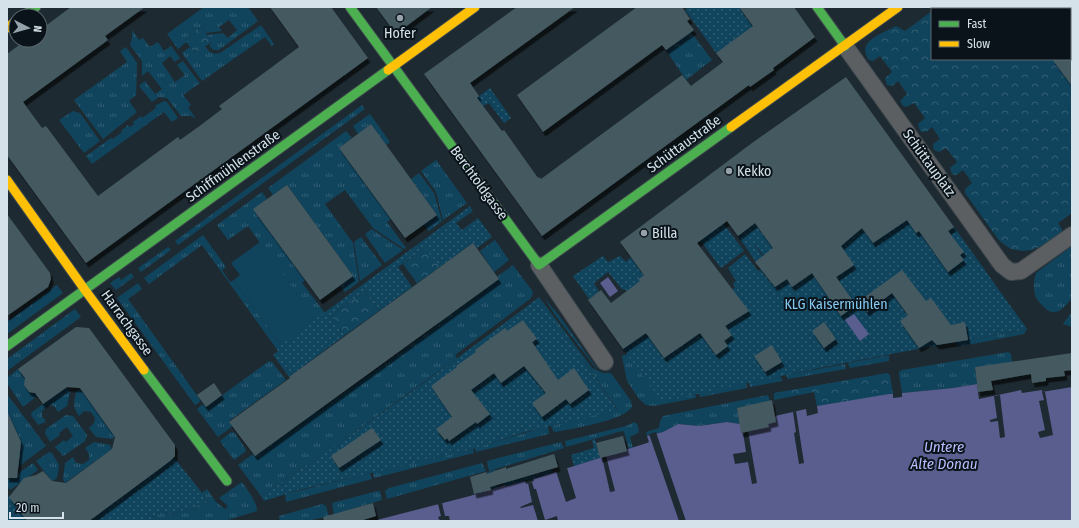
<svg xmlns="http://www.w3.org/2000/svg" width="1079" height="528" font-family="'Fira Sans Condensed',sans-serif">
	<defs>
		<pattern id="grass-tufts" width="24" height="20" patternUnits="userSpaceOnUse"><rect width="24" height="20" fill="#10445d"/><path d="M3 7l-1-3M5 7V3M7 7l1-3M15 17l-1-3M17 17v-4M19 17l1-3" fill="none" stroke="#325f74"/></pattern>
		<pattern id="park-crowns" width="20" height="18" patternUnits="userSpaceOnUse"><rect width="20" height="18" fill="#10445d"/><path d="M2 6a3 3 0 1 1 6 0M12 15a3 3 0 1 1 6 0" fill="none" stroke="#325f74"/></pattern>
		<pattern id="garden-dots" width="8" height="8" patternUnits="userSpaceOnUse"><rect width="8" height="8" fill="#10445d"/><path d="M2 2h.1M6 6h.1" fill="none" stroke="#325f74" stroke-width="1.8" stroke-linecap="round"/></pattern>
		<filter id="shadow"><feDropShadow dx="2.5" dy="4.5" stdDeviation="0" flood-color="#0009"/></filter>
	</defs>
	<rect width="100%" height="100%" fill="#1e2a31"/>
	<g fill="url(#grass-tufts)">
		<polygon points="204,7 248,7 258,21 219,50 213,50 209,45 212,42 207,35 223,33 228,38 237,30 229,20 219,27 222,31 206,33 201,26 187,37 189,40 178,49 167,34"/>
		<path d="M 261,25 L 274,44 L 272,46 L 265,37 L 202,81 L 182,53 L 190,47 L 195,53 L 205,46 C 209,52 213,55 220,53 Z"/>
		<polygon points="132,30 139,40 143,38 150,47 158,42 164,51 171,46 180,58 175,62 170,56 162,63 175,82 185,75 177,65 183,61 198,81 200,83 183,95 191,105 188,107 196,119 191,116 181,116 167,98 159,97 152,102 139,86 145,81 155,94 162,89 148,71 142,76 142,61 130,45 132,38"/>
		<polygon points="691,32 712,60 686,80 666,50"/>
		<polygon points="126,47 137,63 136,95 129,101 137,112 103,139 74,100 127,62 120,51"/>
		<polygon points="164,101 167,102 178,118 172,122 164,112 92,164 86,156 111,138 113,139 122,132 121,131 128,125 130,127 134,124 133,122 141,116 142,118 156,108 155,106"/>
		<polygon points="362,105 365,109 178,245 175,241"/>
		<polygon points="73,111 80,113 100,141 84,153 59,120"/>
		<polygon points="370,114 390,142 386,145 371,124 358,134 353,126"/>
		<polygon points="346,131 352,138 339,148 391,219 387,222 406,248 404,249 373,228 345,190 325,204 353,243 359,282 345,292 340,286 353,276 287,185 273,195 268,188"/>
		<polygon points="436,160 467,203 443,220 436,192 421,171"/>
		<polygon points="419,173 434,193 442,221 429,231 424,225 437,215 411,179"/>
		<polygon points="262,192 267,199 254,209 305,280 302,283 325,313 315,320 248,226 228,240 217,225"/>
		<polygon points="372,229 373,230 403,250 385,263 365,234"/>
		<polygon points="203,235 226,267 222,270 230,282 234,280 281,345 276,348 202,245 149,284 144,278"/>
		<polygon points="361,237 382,265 360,281 354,242"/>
		<polygon points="495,240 509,260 494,272 480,251"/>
		<path d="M 1072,246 L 1072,298 C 1063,310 1054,319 1042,305 C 1039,302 1036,299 1035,295 C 1033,287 1034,280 1036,273 Z"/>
		<polygon points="168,247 171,250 141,272 138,268"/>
		<polygon points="513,265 533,292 532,296 530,299 455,355 457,358 331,449 261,496 238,465 253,454 255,456 303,422 300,418 312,409 316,413 439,324 433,315 445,308 451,315 499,279 497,277"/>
		<polygon points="131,273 134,277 116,290 110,283 119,277 121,280"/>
		<polygon points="138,283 142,289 128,299 201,401 195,405 117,298"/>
		<polygon points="57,285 63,293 7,334 7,322"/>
		<path d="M 539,297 L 592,368 L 603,373 L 611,373 L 631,401 L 632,407 C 623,421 574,428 556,432 L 553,431 L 551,426 L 617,409 L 581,357 L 538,298 Z"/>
		<polygon points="544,298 558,314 596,367 599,368 603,365 610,371 604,371 595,367 555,315"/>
		<polygon points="75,309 81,317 7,371 7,359"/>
		<polygon points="1072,312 1072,327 1063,324"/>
		<polygon points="1027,329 1024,334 962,346 957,345 955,342"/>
		<polygon points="1008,352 1011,354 1012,362 975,367 977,384 953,388 902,393 899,374 899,372 902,370"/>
		<polygon points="623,355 628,355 662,401 695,394 696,398 654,406 646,405 639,399 627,381 622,357"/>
		<polygon points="889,355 889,361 850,368 848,363"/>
		<polygon points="269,361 272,362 286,380 229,421 233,426 218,437 197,409 203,404 206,407"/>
		<polygon points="845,364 846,369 788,379 786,375"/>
		<polygon points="18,369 26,380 24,385 29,392 34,392 37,396 23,407 7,383 7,378"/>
		<polygon points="780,376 783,381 750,387 749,382"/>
		<polygon points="746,383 747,388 700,397 699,393"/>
		<polygon points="67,387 70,391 67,406 58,412 54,406 48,405 42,411 42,416 46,422 38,425 31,415 32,412"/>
		<path d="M 80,388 L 115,437 L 112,439 L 96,437 L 89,428 L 94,423 L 95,418 L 91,412 L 84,411 L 79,416 C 72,406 74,403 76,392 Z"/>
		<polygon points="7,394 46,446 7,475"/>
		<polygon points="768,395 770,401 737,408 740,424 727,422 699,426 678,424 663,432 647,436 646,432 659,428 660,421 663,416"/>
		<polygon points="66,415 73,416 87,435 85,441 65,455 63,456 55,447 64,440 66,442 73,436 67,427 59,433 60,435 50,442 45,433 46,429"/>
		<polygon points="634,422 637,424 639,430 638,433 630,437 633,448 629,449 624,432 622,431 566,447 565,441 626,426"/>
		<polygon points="548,426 549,434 476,452 475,448"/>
		<polygon points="231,432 235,433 246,450 245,452 234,460 220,441"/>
		<polygon points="94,442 110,445 112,449 65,483 63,479 65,463 73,457 76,463 83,464 89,460 89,454 85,448"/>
		<polygon points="561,442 564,448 489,471 487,461"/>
		<polygon points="473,449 474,453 374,478 373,472"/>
		<polygon points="49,452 52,453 59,465 57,478 52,481 36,461"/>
		<polygon points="33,463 38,470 10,490 7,486 7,481"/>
		<polygon points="482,463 486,471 387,499 385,491 389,488"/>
		<polygon points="370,473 372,479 286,502 285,494"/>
		<path d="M 242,482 C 247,489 258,504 257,511 L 225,521 L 147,521 L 162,511 L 171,514 L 204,504 L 208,500 L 202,493 L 207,489 L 216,502 L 225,509 L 228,506 L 219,498 Z"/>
		<polygon points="377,491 380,491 382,500 338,513 334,516 332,503"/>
		<polygon points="322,504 326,506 329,517 325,517 307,521 280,521 279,516"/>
	</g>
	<g fill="url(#park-crowns)">
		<path d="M 938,7 L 1072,7 L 1072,213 L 1058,223 L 1062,229 L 1062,233 L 1047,244 L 1031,250 L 1023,251 L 1011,249 L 1002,243 L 998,239 L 965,193 L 965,189 L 972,183 L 963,170 L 956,175 L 952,174 L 950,168 L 957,162 L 946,148 L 939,152 L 934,150 L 933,144 L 940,139 L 932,127 L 926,132 L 920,131 L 918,124 L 925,118 L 914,103 L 906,107 L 903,106 L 900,101 L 907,94 L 898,81 L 892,86 L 887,85 L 885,78 L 892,72 L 880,56 L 873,61 L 869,60 C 855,41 884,33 896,26 L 905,31 L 932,11 L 932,59 L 1070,59 L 1070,9 L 935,9 Z"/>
		<polygon points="201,26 212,42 195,53 186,42 189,40 187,37"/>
		<polygon points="426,247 440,267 417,283 403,264"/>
		<polygon points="365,291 379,311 345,335 331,316"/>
		<polygon points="887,373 890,375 893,394 817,406 814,392 774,400 774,393"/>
	</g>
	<g fill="url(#garden-dots)">
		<polygon points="689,7 739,7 753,27 716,53 685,10"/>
		<polygon points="490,88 511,118 504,123 489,103 481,107 475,99"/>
		<path d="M 872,169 L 916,232 L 919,231 L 929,245 L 954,227 L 1027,329 C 905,351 783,374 662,402 L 623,349 L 673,314 L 735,288 L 733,283 L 736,281 L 728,268 L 745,254 L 758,271 L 761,269 L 766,259 L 753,242 L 764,259 L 756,262 L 738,236 L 745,231 L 725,204 L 832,229 L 844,244 L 869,222 Z"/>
		<polygon points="470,206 473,211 456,223 462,230 478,218 492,237 477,248 473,243 440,267 425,248 398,267 412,287 379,311 365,291 331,316 345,335 289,377 273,355 278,351 276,348"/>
		<polygon points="723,223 744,251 721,268 700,240"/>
		<polygon points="603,256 608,262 620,256 626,262 631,257 644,275 639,280 655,303 636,305 626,290 622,289 608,272 594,283 599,292 589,299 573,276"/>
		<path d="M 538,298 L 581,357 L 617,410 L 525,432 L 473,449 L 298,490 L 264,501 L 261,496 C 355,434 447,366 538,298 Z"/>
		<polygon points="595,439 600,458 574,466 571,455 594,448 592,440"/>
		<polygon points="174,458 208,500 204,504 171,514 162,511 147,521 89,521"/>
		<polygon points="495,470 499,470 509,482 552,470 553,472 506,487 502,483 497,485 497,488 491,490 487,472"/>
		<polygon points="7,494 27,521 8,521"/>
	</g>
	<polygon fill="#10445d" points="260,242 315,320 281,345 234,280 240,275 231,263"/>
	<g fill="#595e8f">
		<polygon points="608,277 618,291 610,297 600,283"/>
		<polygon points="854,314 869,334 860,341 845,320"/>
		<polygon points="977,384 979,399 1021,390 1022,393 1042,390 1042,392 1072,387 1072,521 373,521 470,496 505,485 506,486 525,481 526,484 534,481 533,479 647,443 649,442 647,436 663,432 678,424 699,426 727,422 740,424 742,433 769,427 768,424 776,422 775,416 806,409 807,416 818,413 817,406 889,394 893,394 893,398 902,397 902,393 953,388"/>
	</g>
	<g fill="#1e2a31">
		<polygon points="1042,392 1045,392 1053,435 1040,438 1038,432 1045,430 1039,401 1044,400"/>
		<polygon points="1000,395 1005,437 1000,438 998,421 990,422 990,420 997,418 994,396"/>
		<polygon points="796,411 804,463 799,464 794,433 796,432 793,412"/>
		<polygon points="748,431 757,483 752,484 748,462 735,464 733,454 746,452 743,432"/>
		<polygon points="656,432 668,468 686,521 679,521 649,434"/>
		<polygon points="606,456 615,491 610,492 602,457"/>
		<polygon points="567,468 576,498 566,502 556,471"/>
		<polygon points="532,482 534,489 536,489 545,520 557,516 558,521 538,521 533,505 521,508 520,507 532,502 528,483"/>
		<polygon points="442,503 445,516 449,516 450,521 440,521 438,517 441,516 438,504"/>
	</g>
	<g fill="#455a61" filter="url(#shadow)">
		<polygon points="71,7 145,7 105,36 108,40 23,102 42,128 46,126 98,196 178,137 180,140 201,125 222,109 219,106 299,47 270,7 331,7 368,58 86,263 7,155 7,54 26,40 40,40 40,30"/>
		<polygon points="376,7 432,7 396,34"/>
		<polygon points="517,7 575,7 470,83 479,96 477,98 502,131 504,130 538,178 539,177 541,179 682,75 691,86 723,62 716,53 753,26 739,7 794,7 815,37 773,68 774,70 750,87 749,85 542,236 424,74"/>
		<polygon points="637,7 682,7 690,19 687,21 694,30 666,50 662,45 543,132 517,95"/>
		<polygon points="1052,59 1072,59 1072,86"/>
		<polygon points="846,77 954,227 948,231 964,252 960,255 964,260 948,272 919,231 916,233 907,220 873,243 862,228 841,246 854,265 836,277 856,305 841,316 812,273 792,287 787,279 775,287 755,262 773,248 755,223 738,236 727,221 697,243 749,311 725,326 732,335 724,341 728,346 716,355 700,333 664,358 646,333 623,349 588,300 601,290 611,303 640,281 638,280 644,275 620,242 752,143"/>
		<polygon points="371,124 437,215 405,238 339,148"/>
		<polygon points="287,185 353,276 320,300 253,209"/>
		<polygon points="7,214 50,273 51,279 48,287 7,316"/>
		<polygon points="473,243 499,279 255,456 229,422 290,378 289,377"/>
		<polygon points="902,270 926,301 931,298 951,325 965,322 968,340 937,345 932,340 919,348 900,321 908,315 892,293 867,312 859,301"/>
		<polygon points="523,320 537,339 532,342 558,380 574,368 589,390 570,404 566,399 542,417 532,403 546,393 524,366 501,383 494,373 471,390 490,414 477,424 476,422 449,441 447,438 445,440 436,429 452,417 431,386 457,367 456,366 476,352 475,350 505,328 507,331"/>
		<polygon points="824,322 836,339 824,348 812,331"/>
		<polygon points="76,327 89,328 175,445 175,456 170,461 89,521 27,521 9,497 24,478 36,475 43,471 52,481 66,483 112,449 115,437 80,388 67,387 43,404 35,393 29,392 24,385 25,378 18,369"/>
		<polygon points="772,345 782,362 765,372 754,356"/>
		<polygon points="1072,353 1072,370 1064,371 1065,376 1046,378 1046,381 1032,383 1031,374 991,381 993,390 978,392 975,367"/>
		<polygon points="214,383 222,395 206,407 197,395"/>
		<polygon points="772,400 776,422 768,424 769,427 741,433 737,408"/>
		<polygon points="7,411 21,442 17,478 7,478"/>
		<polygon points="372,428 381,440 339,468 331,456"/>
		<polygon points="623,436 627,451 600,458 596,443"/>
		<polygon points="554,454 558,467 490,487 491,490 474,494 470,477 486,472 487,474 506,467 506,469"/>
		<polygon points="373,503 376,516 360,521 324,521 323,517"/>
	</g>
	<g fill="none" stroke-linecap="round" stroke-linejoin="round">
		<g stroke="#3d474d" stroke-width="18">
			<g id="street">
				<polyline points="845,46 1002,265 1011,272 1021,271 1072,235"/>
				<polyline points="539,265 605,362"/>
			</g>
		</g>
		<g stroke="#3d474d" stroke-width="11">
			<g id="fast">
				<polyline points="350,7 539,265 731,127"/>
				<polyline points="817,7 845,46"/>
				<polyline points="23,16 36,7"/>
				<polyline points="7,346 388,70"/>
				<polyline points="144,370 227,481"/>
			</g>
		</g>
		<g stroke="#3d474d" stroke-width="11">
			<g id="slow">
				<polyline points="7,28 16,21"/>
				<polyline points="388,70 475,7"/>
				<polyline points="731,127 898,7"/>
				<polyline points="7,180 85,290 144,370"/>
			</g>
		</g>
		<use href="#street" stroke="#5b5f62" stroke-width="16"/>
		<use href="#fast" stroke="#4caf50" stroke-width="9"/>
		<use href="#slow" stroke="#ffc107" stroke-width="9"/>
	</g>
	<g fill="#95a2a9" stroke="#0a1319" stroke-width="1.5">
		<circle cx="400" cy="18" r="4"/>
		<circle cx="729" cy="171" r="4"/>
		<circle cx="644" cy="233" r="4"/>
	</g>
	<g text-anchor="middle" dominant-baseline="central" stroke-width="4" stroke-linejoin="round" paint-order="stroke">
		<g font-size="14" fill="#d5e2ea" stroke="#0a1319" text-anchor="start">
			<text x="400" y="33" text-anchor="middle">Hofer</text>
			<text x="737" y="171">Kekko</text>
			<text x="652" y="233">Billa</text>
		</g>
		<g font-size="14" fill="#d5e2ea" stroke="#0a1319">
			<text transform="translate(684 144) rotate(-36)">Schüttaustraße</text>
			<text transform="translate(929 163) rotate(54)">Schüttauplatz</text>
			<text transform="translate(233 166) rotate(-36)">Schiffmühlenstraße</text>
			<text transform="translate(479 183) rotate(54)">Berchtoldgasse</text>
			<text transform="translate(127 323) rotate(54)">Harrachgasse</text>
		</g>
		<g font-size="14" fill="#85cbf4" stroke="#0a1319">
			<text x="836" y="304">KLG Kaisermühlen</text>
		</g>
		<g font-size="15" font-style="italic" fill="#b8befe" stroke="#0a1319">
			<text x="944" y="447">Untere<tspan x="944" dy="17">Alte Donau</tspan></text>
		</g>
	</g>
	<rect width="1079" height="528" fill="none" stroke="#d5e2ea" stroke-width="16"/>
	<rect x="931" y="8" width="140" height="52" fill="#0a1319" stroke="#5b666d"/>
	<rect x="939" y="21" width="20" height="6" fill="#4caf50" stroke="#5b666d"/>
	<text x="967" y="28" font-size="12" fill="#d5e2ea">Fast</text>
	<rect x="939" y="41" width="20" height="6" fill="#ffc107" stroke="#5b666d"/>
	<text x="967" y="48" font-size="12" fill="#d5e2ea">Slow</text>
	<g transform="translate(28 28) rotate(96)"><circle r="19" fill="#0a1319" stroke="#5b666d"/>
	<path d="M0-3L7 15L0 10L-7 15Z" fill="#95a2a9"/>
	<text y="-6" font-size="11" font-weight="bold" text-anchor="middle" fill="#d5e2ea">N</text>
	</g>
	<path d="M10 512v6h53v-6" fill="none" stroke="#d5e2ea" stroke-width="2"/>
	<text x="16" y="512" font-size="12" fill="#d5e2ea" stroke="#0a1319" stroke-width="3" paint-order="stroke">20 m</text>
</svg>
